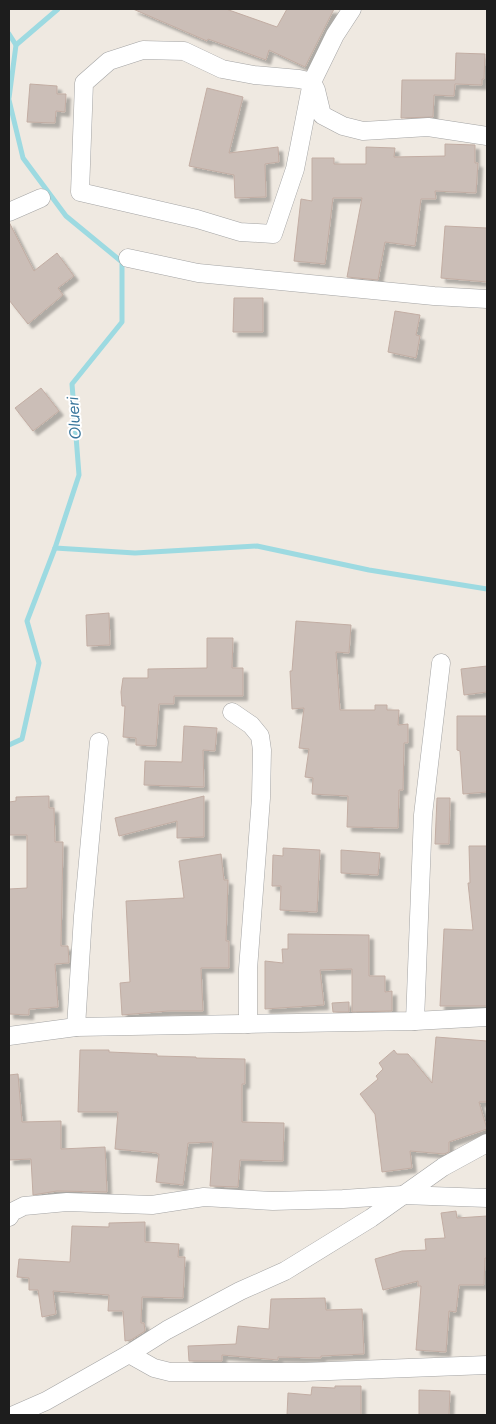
<svg xmlns="http://www.w3.org/2000/svg" width="496" height="1424" font-family="Figtree,sans-serif">
	<defs>
		<filter id="shadow"><feDropShadow dx="4.5" dy="4.5" stdDeviation="1" flood-color="#0004"/></filter>
	</defs>
	<rect width="100%" height="100%" fill="#efe9e1"/>
	<g fill="none" stroke-linecap="round" stroke-linejoin="round">
		<g stroke="#9ddae1" stroke-width="5">
			<polyline points="9,34 16,45"/>
			<polyline points="9,98 16,45 58,9"/>
			<polyline points="9,100 23,158 66,216 122,262 122,322 72,384 79,475 55,548 27,621 39,663 22,739 9,745"/>
			<polyline points="55,548 135,553 257,546 369,570 487,589"/>
		</g>
	</g>
	<g fill="#cbbeb7" stroke="#c2ada3" filter="url(#shadow)">
		<polygon points="133,9 226,9 277,27 287,9 334,9 305,67 269,50 266,60 208,39 207,41"/>
		<polygon points="456,53 485,54 484,79 482,79 482,85 455,84 454,96 434,95 433,117 401,118 402,80 455,80"/>
		<polygon points="30,84 57,86 57,94 66,94 65,112 56,111 55,123 27,122"/>
		<polygon points="207,88 243,97 229,153 278,147 279,162 265,164 266,197 235,198 234,175 189,166"/>
		<polygon points="445,144 475,145 475,163 478,163 476,193 435,191 436,199 421,199 415,246 385,242 378,280 347,277 362,198 333,198 325,264 294,261 301,199 312,201 312,158 334,158 334,164 366,164 366,147 395,148 394,157 445,156"/>
		<polygon points="9,222 34,271 57,253 74,276 58,288 63,295 28,324 9,300"/>
		<polygon points="445,226 487,228 487,282 441,278"/>
		<polygon points="234,298 263,298 263,332 233,332"/>
		<polygon points="395,311 420,315 416,335 420,336 416,358 388,352"/>
		<polygon points="41,388 59,411 33,431 15,408"/>
		<polygon points="109,613 110,645 87,646 86,615"/>
		<polygon points="296,621 351,625 349,653 336,652 340,710 375,710 375,705 387,705 387,710 399,710 398,725 408,724 408,743 404,743 403,790 399,790 398,828 347,827 348,796 312,794 313,778 305,777 309,749 299,748 304,708 292,709 290,671 292,671"/>
		<polygon points="207,638 233,638 232,668 243,668 243,696 174,696 174,704 159,704 156,746 136,745 136,738 123,737 125,706 122,706 121,692 123,678 148,678 148,669 207,668"/>
		<polygon points="487,666 487,692 464,695 461,669"/>
		<polygon points="457,716 487,716 487,792 463,794 460,751 457,750"/>
		<polygon points="184,726 217,728 215,751 203,750 204,787 144,785 145,761 182,762"/>
		<polygon points="49,796 49,808 54,808 55,842 63,842 61,946 68,946 69,963 55,964 58,1007 29,1009 29,1015 9,1014 9,889 27,888 27,835 9,835 9,802 16,801 16,797"/>
		<polygon points="204,796 204,837 177,838 177,821 119,836 115,818"/>
		<polygon points="437,798 450,798 449,844 435,844"/>
		<polygon points="469,846 487,846 487,1006 440,1006 444,929 473,930 468,883 470,883"/>
		<polygon points="283,848 320,850 317,912 280,910 281,886 272,886 273,855 283,856"/>
		<polygon points="341,850 380,853 378,875 341,873"/>
		<polygon points="221,854 224,880 228,880 226,941 229,941 229,968 201,968 203,1011 168,1011 122,1015 120,983 130,982 126,901 184,898 179,861"/>
		<polygon points="288,934 369,935 369,976 385,976 385,992 392,991 392,1011 352,1012 352,969 320,970 324,1005 265,1009 265,961 283,963 282,949 288,949"/>
		<polygon points="349,1002 349,1012 333,1012 332,1003"/>
		<polygon points="436,1037 487,1041 487,1102 479,1102 487,1129 449,1142 449,1152 444,1154 410,1151 412,1168 382,1172 375,1114 360,1094 378,1079 376,1076 383,1069 379,1063 394,1050 397,1054 408,1054 432,1083"/>
		<polygon points="80,1050 109,1050 109,1052 157,1054 157,1056 196,1057 196,1058 245,1059 245,1084 242,1084 242,1122 284,1123 283,1161 240,1160 238,1187 210,1186 213,1142 188,1143 183,1185 156,1182 159,1154 157,1154 157,1153 115,1149 118,1112 78,1112"/>
		<polygon points="18,1074 22,1122 61,1121 61,1149 105,1147 107,1192 57,1191 33,1195 31,1159 9,1160 9,1075"/>
		<polygon points="456,1211 457,1218 487,1216 487,1258 485,1258 484,1285 459,1285 456,1312 449,1311 446,1352 416,1350 421,1286 418,1286 418,1281 383,1290 375,1259 402,1251 426,1250 425,1239 445,1238 441,1213"/>
		<polygon points="145,1222 145,1242 179,1244 178,1257 185,1257 183,1298 142,1297 141,1323 144,1323 145,1331 131,1340 125,1341 123,1311 108,1311 109,1295 53,1291 56,1314 42,1317 38,1290 29,1290 29,1278 17,1277 19,1259 70,1262 72,1226 109,1227 109,1223"/>
		<polygon points="325,1298 326,1310 362,1309 364,1354 321,1356 321,1358 278,1357 278,1360 222,1355 222,1361 189,1361 188,1346 236,1344 238,1326 269,1329 271,1299"/>
		<polygon points="335,1386 361,1386 361,1415 287,1415 288,1393 311,1395 312,1387 335,1388"/>
		<polygon points="419,1390 450,1391 449,1415 419,1415"/>
	</g>
	<g fill="none" stroke-linecap="round" stroke-linejoin="round">
		<g stroke="#a4a4a4" stroke-width="19">
			<g id="minor">
				<polyline points="352,9 335,35 312,82 299,79 254,75 222,69 184,51 143,50 109,61 84,83 80,192 197,219 240,232 273,234 295,169 312,82 316,90 322,115 343,126 363,131 428,127 487,136"/>
				<polyline points="9,212 41,198"/>
				<polyline points="128,258 198,273 434,296 487,299"/>
				<polyline points="232,712 251,725 260,736 262,750 261,798 248,969 248,1024"/>
				<polyline points="415,1021 423,815 441,663"/>
				<polyline points="76,1027 83,916 99,742"/>
				<polyline points="9,1036 76,1027 415,1021 487,1017"/>
				<polyline points="9,1217 12,1212 24,1206 67,1202 152,1205 204,1197 273,1201 343,1199 403,1195 487,1198"/>
				<polyline points="129,1354 154,1368 170,1372 304,1372 487,1365"/>
				<polyline points="14,1415 46,1401 129,1354 167,1330 240,1291 285,1271 371,1218 443,1167 487,1143"/>
			</g>
		</g>
		<use href="#minor" stroke="#fff" stroke-width="18"/>
	</g>
	<g text-anchor="middle" dominant-baseline="central" stroke-width="4" stroke-linejoin="round" paint-order="stroke">
		<g font-size="16" font-style="italic" fill="#3a779c" stroke="#fff">
			<text transform="translate(74 418) rotate(-94)">Olueri</text>
		</g>
	</g>
	<rect width="496" height="1424" fill="none" stroke="#1d1d1d" stroke-width="20"/>
</svg>
